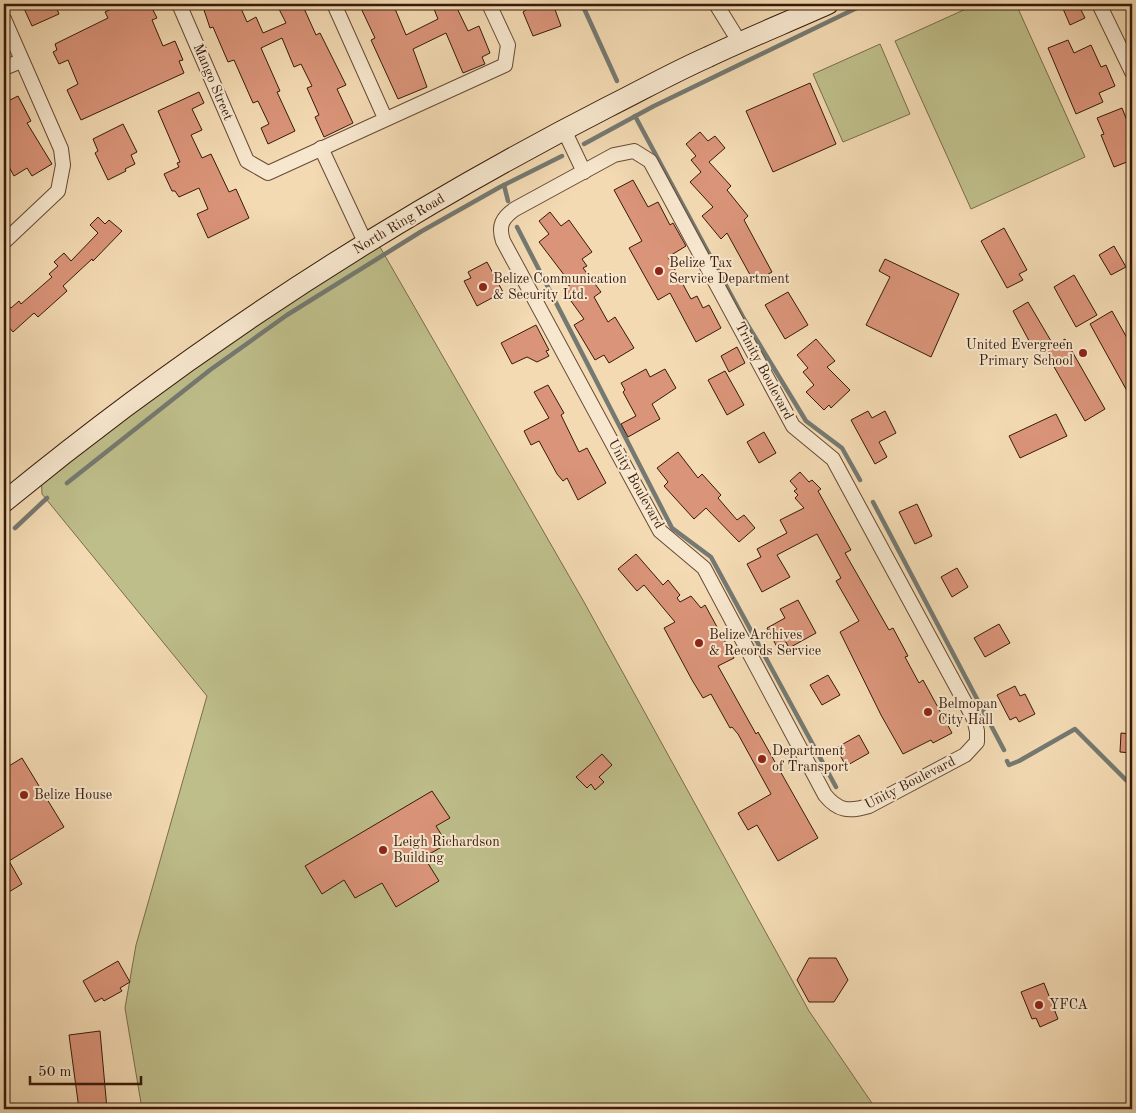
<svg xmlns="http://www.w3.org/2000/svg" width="1136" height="1113" font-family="'Old Standard TT',serif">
	<rect width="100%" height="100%" fill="#f3dab3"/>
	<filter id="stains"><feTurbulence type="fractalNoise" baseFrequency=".004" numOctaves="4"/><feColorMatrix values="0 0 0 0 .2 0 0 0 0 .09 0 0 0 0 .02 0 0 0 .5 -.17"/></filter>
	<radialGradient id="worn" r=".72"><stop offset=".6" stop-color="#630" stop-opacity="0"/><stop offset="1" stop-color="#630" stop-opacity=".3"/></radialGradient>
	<g fill="#bebe8a" stroke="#7a6c4a">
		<polygon points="977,4 1016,4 1085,157 971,209 895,41"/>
		<polygon points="880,44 910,114 843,142 813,74"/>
		<polygon points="366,244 380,247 584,602 809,1011 876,1109 142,1109 125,1008 136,945 207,696 42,494 41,471"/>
	</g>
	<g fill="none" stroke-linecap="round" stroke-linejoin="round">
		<g stroke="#757971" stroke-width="4.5">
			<polyline points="582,4 617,81"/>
			<polyline points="635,116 744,319 806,421 842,448 860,480"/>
			<polyline points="584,144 654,106 865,4"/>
			<polyline points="504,185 508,201"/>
			<polyline points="517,227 672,528 711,557 836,787"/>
			<polyline points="67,483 210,370 287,315 422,231 500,187 562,156"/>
			<polyline points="873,502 1004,750"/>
			<polyline points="15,528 47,498"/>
			<polyline points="1007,761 1009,765 1019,761 1075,729 1132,786"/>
		</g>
	</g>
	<g fill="#da9479" stroke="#371a0a">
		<polygon points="22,4 55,4 59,14 32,26"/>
		<polygon points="122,4 150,4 157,18 152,20 163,46 175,41 183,60 179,61 184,73 81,120 67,90 78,84 68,60 59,64 53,52 57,50 55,44 108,18 105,12"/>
		<polygon points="202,4 239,4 247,22 256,17 263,33 286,23 279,9 290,4 302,4 316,35 320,33 346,85 337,89 353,123 324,137 315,117 319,115 307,88 312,86 301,64 294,67 282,38 261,48 280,91 277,92 295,131 268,144 261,128 269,124 258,101 253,103 234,60 228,62 213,27 210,28"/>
		<polygon points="359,4 393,4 406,35 438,19 432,4 455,4 468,31 479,26 490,53 482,57 485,64 463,73 446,33 413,49 427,87 398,99 371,40 375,38"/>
		<polygon points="524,4 553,4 561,26 533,36 523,12 526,10"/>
		<polygon points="1061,4 1078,4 1085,18 1070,25"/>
		<polygon points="1068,40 1074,53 1091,45 1101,67 1106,65 1115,86 1099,93 1103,102 1076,114 1048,48"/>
		<polygon points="810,83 836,144 773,172 746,111"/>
		<polygon points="199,92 204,103 192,109 202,130 191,135 202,158 211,154 229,192 236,189 249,218 208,238 197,214 208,209 199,188 179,197 175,191 172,191 164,174 179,167 177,163 180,162 158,111"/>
		<polygon points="18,96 31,121 27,123 52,164 32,176 27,168 14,176 4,158 4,103"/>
		<polygon points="1122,108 1132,133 1132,160 1114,167 1101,135 1104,134 1097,118"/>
		<polygon points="123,124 137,152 131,155 135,164 125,169 126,171 108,180 95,153 98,151 93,139"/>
		<polygon points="700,132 708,141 715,136 725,148 709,162 731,186 727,190 748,216 744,220 772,272 754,282 727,233 721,239 702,216 713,207 690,182 701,172 691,160 696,156 686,144"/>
		<polygon points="633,180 648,207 658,202 670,225 673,223 686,246 668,257 691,299 697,296 703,308 709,305 721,328 696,342 670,293 658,300 629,248 642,241 614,190"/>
		<polygon points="550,212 561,226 569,220 592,252 582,259 587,266 583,268 601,292 594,297 608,322 615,317 634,348 609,363 604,355 595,360 574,325 584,319 563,290 571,284 539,242 549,234 539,221"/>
		<polygon points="98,217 105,224 109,220 122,231 93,261 92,259 63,286 67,291 38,317 34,313 13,332 4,322 4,301 11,308 19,301 21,304 52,277 49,274 58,266 54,262 64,253 71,261 98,233 90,225"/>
		<polygon points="1004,228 1027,270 1019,274 1023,280 1007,288 981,241"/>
		<polygon points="1114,246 1126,267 1111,275 1099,255"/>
		<polygon points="885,259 959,294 931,357 866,325 890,277 879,271"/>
		<polygon points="487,262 503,292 477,306 464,281 471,278 468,272"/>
		<polygon points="1074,275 1097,315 1076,327 1054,287"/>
		<polygon points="788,292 808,325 785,339 765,305"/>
		<polygon points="1028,302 1051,341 1034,350 1013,311"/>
		<polygon points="1112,311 1132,347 1132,400 1090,324"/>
		<polygon points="536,325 549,350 546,351 549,356 537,362 527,357 512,364 501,343"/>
		<polygon points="816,339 835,361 827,367 850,390 831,408 829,405 824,410 806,392 814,385 803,372 808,368 797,355"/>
		<polygon points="1065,339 1105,409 1085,421 1045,351"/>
		<polygon points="737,347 745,363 729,372 721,356"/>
		<polygon points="646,369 650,377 665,369 676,388 652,404 660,419 628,437 621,424 636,416 623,392 625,390 621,383"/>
		<polygon points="725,371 744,405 727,415 708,380"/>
		<polygon points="548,385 564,413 561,415 579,452 587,448 606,483 578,500 567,478 563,481 557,474 539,441 531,445 524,431 549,418 534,392"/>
		<polygon points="868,411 872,418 885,411 896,433 879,442 887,457 875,464 851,420"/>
		<polygon points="1056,414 1067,436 1020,458 1009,436"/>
		<polygon points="764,432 776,453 759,463 747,442"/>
		<polygon points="678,452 698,478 702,474 721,495 718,498 737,520 744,515 755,528 739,542 706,508 694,519 664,486 668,482 657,468"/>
		<polygon points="800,472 809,482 812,480 821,489 818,491 851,550 845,553 889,630 893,628 908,656 905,657 919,683 923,680 952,733 933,743 931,740 903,754 881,715 840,632 859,621 836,581 841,578 817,534 777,555 790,577 762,592 747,564 761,557 757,549 787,533 780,520 804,508 795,498 798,495 794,491 797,489 790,481"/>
		<polygon points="917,504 932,536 915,544 899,512"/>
		<polygon points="636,554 663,585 668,580 680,595 677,598 680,602 691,596 701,608 705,605 734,658 718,666 756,734 758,732 818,838 778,861 757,825 748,830 738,813 771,794 738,734 732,727 730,728 711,694 703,698 692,680 664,628 675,622 644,585 637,591 618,569"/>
		<polygon points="957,568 968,587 952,597 941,577"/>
		<polygon points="798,600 816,633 789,648 786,642 777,647 767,628 785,618 780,609"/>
		<polygon points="999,624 1010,643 985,657 974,638"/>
		<polygon points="828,675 840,695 822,705 810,685"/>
		<polygon points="1015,686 1020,696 1025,694 1035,714 1019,722 1016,717 1010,720 997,695"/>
		<polygon points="1121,733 1132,734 1132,753 1120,752"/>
		<polygon points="859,735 869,753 846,766 836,748"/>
		<polygon points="602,754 612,765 599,777 604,782 595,790 591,784 587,788 576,777"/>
		<polygon points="22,758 64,827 9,861 22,884 4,895 4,769"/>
		<polygon points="432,791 450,818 436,826 447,844 424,857 439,881 396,907 382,883 355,898 344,880 322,894 305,866"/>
		<polygon points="809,958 836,958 848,980 834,1002 809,1002 797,980"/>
		<polygon points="118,961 130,982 120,988 122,991 104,1001 102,998 95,1002 83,981"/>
		<polygon points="1044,983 1058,1019 1040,1027 1036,1018 1032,1019 1021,992"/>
		<polygon points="100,1031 107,1109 79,1109 69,1035"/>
	</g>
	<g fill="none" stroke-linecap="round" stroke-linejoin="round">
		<g stroke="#664a34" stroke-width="16">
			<g id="minor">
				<polyline points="179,4 247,161 268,173 505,65 508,45 489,4"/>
				<polyline points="334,4 385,118"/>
				<polyline points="716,4 740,43"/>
				<polyline points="1099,4 1132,72"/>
				<polyline points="4,19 61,149 63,165 58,191 4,242"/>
				<polyline points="4,68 21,61"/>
				<polyline points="564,130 584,172"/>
				<polyline points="321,148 366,244"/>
				<path d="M 634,151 L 650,161 L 793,426 L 833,459 L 974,719 L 977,731 L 977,742 L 965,755 L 869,806 C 849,812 838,811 825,795 L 704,568 L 660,531 L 503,241 C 498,226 502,218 515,209 L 614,155 Z"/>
			</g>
		</g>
		<g stroke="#371a0a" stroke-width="22">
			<path id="secondary" d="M 4,502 C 191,348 393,217 608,107 C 642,90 674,72 708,57 C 748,38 788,22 828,4"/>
		</g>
		<use href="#minor" stroke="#f7e7ce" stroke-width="14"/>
		<use href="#secondary" stroke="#f7e7ce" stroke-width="20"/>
	</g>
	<g fill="#8f2418" stroke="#f7e7ce" stroke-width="2">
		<circle cx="659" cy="271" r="5"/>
		<circle cx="483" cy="287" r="5"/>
		<circle cx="1083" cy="353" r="5"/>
		<circle cx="699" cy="643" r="5"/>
		<circle cx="928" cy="712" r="5"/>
		<circle cx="762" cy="759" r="5"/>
		<circle cx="24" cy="795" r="5"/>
		<circle cx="383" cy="850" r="5"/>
		<circle cx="1039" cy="1005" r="5"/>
	</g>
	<g text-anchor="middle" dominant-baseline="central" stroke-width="4" stroke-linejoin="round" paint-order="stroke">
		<g font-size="14" fill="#371a0a" stroke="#f7e7ce">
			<text transform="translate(213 82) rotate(67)">Mango Street</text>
			<text transform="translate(399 224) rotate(-31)">North Ring Road</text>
			<text transform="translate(764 371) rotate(62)">Trinity Boulevard</text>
			<text transform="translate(636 484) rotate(61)">Unity Boulevard</text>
			<text transform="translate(910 783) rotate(-27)">Unity Boulevard</text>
		</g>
		<g font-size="14" fill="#371a0a" stroke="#f7e7ce" text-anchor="start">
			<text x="669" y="263">Belize Tax<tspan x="669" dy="16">Service Department</tspan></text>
			<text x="493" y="279">Belize Communication<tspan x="493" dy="16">&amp; Security Ltd.</tspan></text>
			<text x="1073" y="345" text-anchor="end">United Evergreen<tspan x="1073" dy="16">Primary School</tspan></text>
			<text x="709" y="635">Belize Archives<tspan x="709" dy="16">&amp; Records Service</tspan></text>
			<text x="938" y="704">Belmopan<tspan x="938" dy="16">City Hall</tspan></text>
			<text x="772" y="751">Department<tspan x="772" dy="16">of Transport</tspan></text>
			<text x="34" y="795">Belize House</text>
			<text x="393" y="842">Leigh Richardson<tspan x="393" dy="16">Building</tspan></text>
			<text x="1049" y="1005">YFCA</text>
		</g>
	</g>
	<rect width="1136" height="1113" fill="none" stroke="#f3dab3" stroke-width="20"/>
	<rect x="5" y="5" width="1126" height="1103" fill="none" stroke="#371a0a" stroke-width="2.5"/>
	<rect x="10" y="10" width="1116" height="1093" fill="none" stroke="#371a0a"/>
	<path d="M30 1076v8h111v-8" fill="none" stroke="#371a0a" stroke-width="2.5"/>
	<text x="38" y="1076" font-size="15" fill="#371a0a" stroke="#f7e7ce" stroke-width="4" paint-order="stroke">50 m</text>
	<rect width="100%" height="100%" filter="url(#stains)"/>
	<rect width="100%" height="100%" fill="url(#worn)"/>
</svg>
